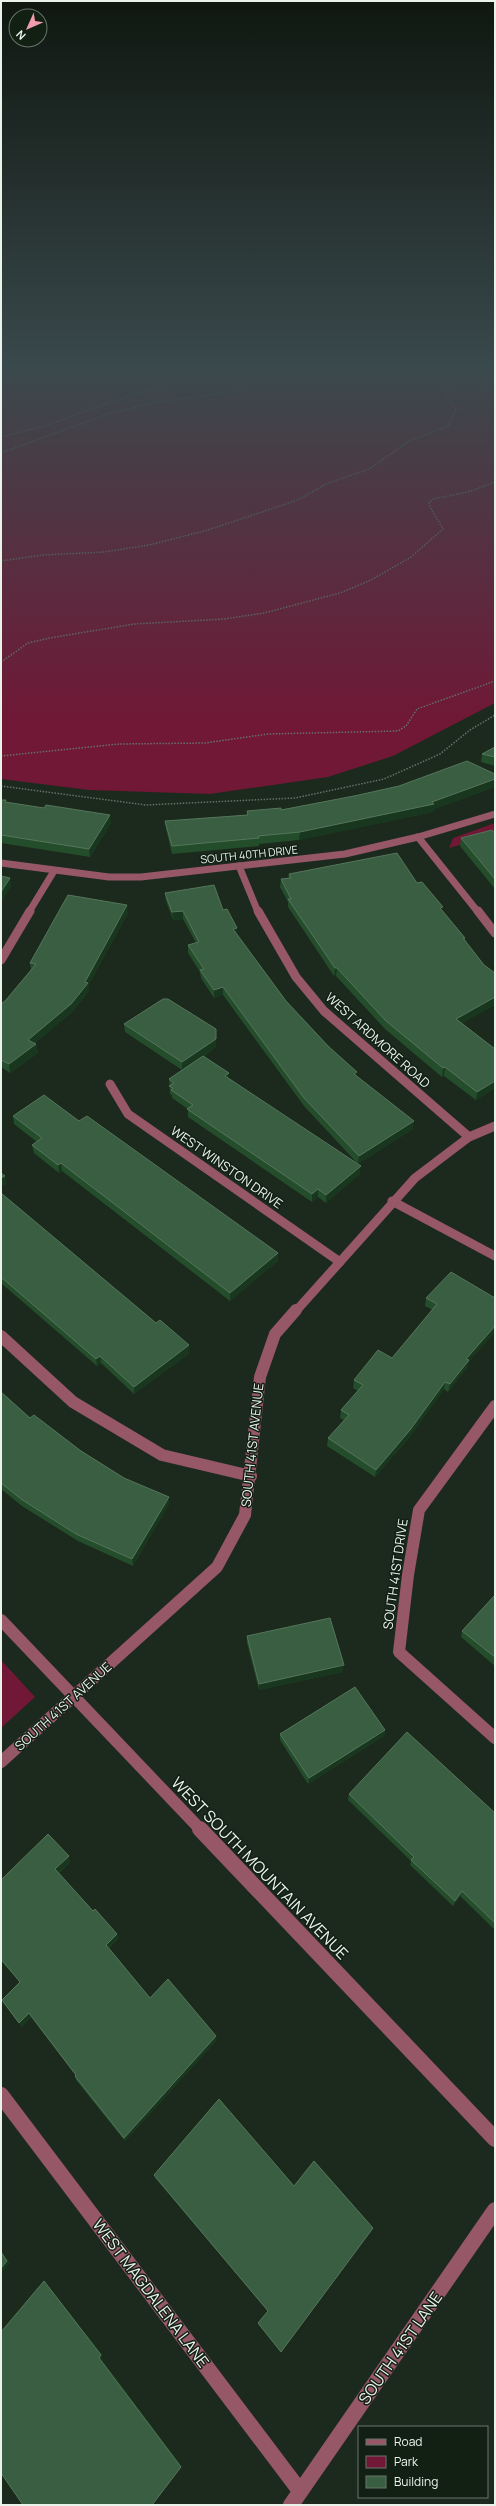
<svg xmlns="http://www.w3.org/2000/svg" width="496" height="2506" font-family="Manrope,sans-serif">
	<rect width="100%" height="100%" fill="#1c291d"/>
	<g fill="#701836">
		<polygon points="1,371 495,371 495,703 393,756 328,777 210,794 89,790 1,779"/>
		<polygon points="495,823 495,835 449,848 453,838"/>
		<polygon points="1,1660 35,1697 1,1728"/>
	</g>
	<g fill="none" stroke-linecap="round" stroke-linejoin="round">
		<g stroke="#667167" stroke-width="1.5" stroke-dasharray="1.5 1.5" stroke-linecap="butt">
			<polyline points="1,437 45,426 125,397 215,371"/>
			<polyline points="1,453 108,414 152,403 230,392 242,388 251,378 278,371"/>
			<path d="M 1,561 L 43,555 L 104,552 L 149,545 L 208,530 L 298,500 L 326,484 L 369,469 L 409,441 L 448,426 L 456,409 L 444,391 C 465,371 477,378 495,397"/>
			<polyline points="1,662 28,643 50,638 134,624 224,619 264,613 340,593 371,580 411,557 443,529 430,507 429,503 433,499 468,492 495,482"/>
			<polyline points="1,756 119,744 205,743 268,734 398,731 406,726 417,709 495,681"/>
			<polyline points="1,786 146,805 295,798 384,779 440,754 470,730 495,715"/>
		</g>
		<g stroke="#965766" stroke-width="7">
			<polyline points="418,837 478,912"/>
			<polyline points="1,863 109,877 141,877 345,854 418,837 495,814"/>
			<polyline points="239,866 258,912"/>
			<polyline points="29,912 54,871"/>
		</g>
		<g stroke="#965766" stroke-width="9">
			<polyline points="258,911 296,977 324,1011 469,1137"/>
			<polyline points="478,911 495,933"/>
			<polyline points="1,960 30,911"/>
			<polyline points="110,1084 128,1114 340,1262"/>
			<polyline points="392,1201 495,1256"/>
			<polyline points="296,1311 415,1178 469,1137 495,1126"/>
		</g>
		<g stroke="#965766" stroke-width="12">
			<polyline points="1,1336 73,1402 162,1455 251,1476"/>
			<polyline points="495,1406 419,1510 408,1575 399,1652 495,1738"/>
			<polyline points="1,1620 201,1830"/>
			<polyline points="1,1762 217,1567 245,1515 260,1377 275,1334 296,1310"/>
		</g>
		<g stroke="#965766" stroke-width="16">
			<polyline points="200,1829 495,2139"/>
			<polyline points="1,2095 300,2491"/>
			<polyline points="291,2505 495,2210"/>
		</g>
	</g>
	<g fill="#244d2c">
		<polygon points="495,747 495,766 481,762 482,754"/>
		<polygon points="495,774 495,787 434,809 433,812 299,840 259,844 259,846 172,854 166,829 165,821 247,815 247,811 281,810"/>
		<polygon points="1,800 6,800 6,802 111,823 90,857 1,843"/>
		<polygon points="495,833 495,889 460,846 461,838"/>
		<polygon points="289,874 417,883 443,911 465,938 465,940 484,965 495,973 495,1005 462,1023 495,1049 495,1088 476,1100 444,1076 442,1077 385,1029 336,976 334,976 288,907 288,902 280,887 281,879 288,878"/>
		<polygon points="165,893 223,910 237,928 237,934 286,1001 357,1076 413,1129 358,1164 304,1106 223,995 214,998 201,978 200,972 188,953 188,945 196,943 183,919 173,920 166,901"/>
		<polygon points="128,913 88,986 89,991 72,1012 35,1043 36,1044 38,1053 10,1073 1,1067 1,1004 6,1000 31,970 30,963"/>
		<polygon points="124,1024 216,1047 204,1056 229,1073 229,1078 360,1174 326,1203 318,1197 312,1202 188,1117 188,1109 172,1098 172,1095 170,1094 169,1079 182,1070 125,1032"/>
		<polygon points="13,1116 79,1121 278,1253 278,1261 230,1301 62,1171 59,1173 34,1153 32,1145 37,1142 14,1124"/>
		<polygon points="1,1193 190,1353 134,1394 101,1363 97,1366 1,1283"/>
		<polygon points="426,1298 495,1298 495,1332 469,1361 467,1368 448,1392 444,1389 409,1438 375,1477 327,1446 328,1438 344,1420 340,1418 341,1410 358,1391 353,1388 354,1380 392,1358 433,1310 425,1306"/>
		<polygon points="1,1392 30,1418 124,1478 169,1504 133,1566 78,1541 22,1506 1,1489"/>
		<polygon points="495,1595 495,1666 461,1637 462,1631"/>
		<polygon points="247,1636 343,1672 259,1690 247,1643"/>
		<polygon points="385,1730 384,1736 308,1784 280,1740 280,1734"/>
		<polygon points="349,1794 495,1813 495,1930 460,1896 453,1906 410,1865 411,1861 348,1800"/>
		<polygon points="70,1862 59,1873 93,1911 117,1934 118,1939 109,1948 150,1998 217,2040 125,2141 76,2080 75,2076 76,2076 31,2017 22,2027 4,2004 2,2000 20,1982 1,1961 1,1880"/>
		<polygon points="154,2175 294,2186 373,2228 281,2352 258,2324 258,2323 268,2311 155,2178"/>
	</g>
	<g fill="#18371e">
		<polygon points="495,779 495,787 434,809 433,812 299,840 300,832 432,802"/>
		<polygon points="110,815 111,823 90,857 89,849"/>
		<polygon points="10,878 12,886 1,903 1,892"/>
		<polygon points="127,905 128,913 88,986 89,991 72,1012 30,1048 28,1040 85,982"/>
		<polygon points="183,911 183,919 173,920 172,912"/>
		<polygon points="237,928 237,936 233,929"/>
		<polygon points="335,968 337,968 336,976 334,976"/>
		<polygon points="223,987 223,995 214,998 214,990"/>
		<polygon points="495,997 495,1005 455,1027 456,1019"/>
		<polygon points="216,1029 216,1047 182,1071 182,1062"/>
		<polygon points="36,1044 38,1053 10,1073 9,1064"/>
		<polygon points="445,1067 444,1076 442,1077 443,1068"/>
		<polygon points="229,1073 229,1081 225,1076"/>
		<polygon points="495,1081 495,1088 476,1100 477,1092"/>
		<polygon points="414,1121 413,1129 358,1164 359,1156"/>
		<polygon points="61,1163 62,1171 59,1173 58,1165"/>
		<polygon points="361,1166 360,1174 326,1203 326,1195"/>
		<polygon points="5,1176 7,1184 1,1187 1,1178"/>
		<polygon points="318,1189 318,1197 312,1202 312,1194"/>
		<polygon points="278,1253 278,1261 230,1301 230,1293"/>
		<polygon points="495,1326 495,1332 469,1361 467,1368 448,1392 450,1384 466,1359"/>
		<polygon points="189,1345 190,1353 134,1394 134,1387"/>
		<polygon points="100,1356 101,1363 97,1366 96,1359"/>
		<polygon points="445,1382 444,1389 409,1438 375,1477 376,1470"/>
		<polygon points="169,1497 169,1504 133,1566 132,1559"/>
		<polygon points="344,1665 343,1672 259,1690 259,1684"/>
		<polygon points="385,1730 384,1736 308,1784 309,1778"/>
		<polygon points="69,1856 70,1862 57,1874 55,1869"/>
		<polygon points="462,1891 460,1896 453,1906 455,1901"/>
		<polygon points="117,1934 118,1939 107,1950 106,1945"/>
		<polygon points="29,2013 31,2017 22,2027 19,2023"/>
		<polygon points="216,2036 217,2040 125,2141 124,2138"/>
		<polygon points="1,2251 10,2263 1,2273"/>
		<polygon points="44,2281 46,2283 103,2355 101,2358 182,2466 152,2505 99,2358"/>
	</g>
	<g fill="#395e41" stroke="#55765b">
		<polygon points="495,747 495,757 482,754"/>
		<polygon points="467,761 495,774 495,779 432,802 434,804 300,832 258,836 259,838 172,846 165,821 248,815 247,811 281,808 281,810 354,796 399,786"/>
		<polygon points="1,800 6,800 5,802 44,808 46,805 110,815 89,849 1,835"/>
		<polygon points="492,830 495,833 495,879 461,838"/>
		<polygon points="397,853 417,883 422,882 443,907 440,908 465,938 463,938 484,965 495,973 495,997 456,1019 495,1049 495,1081 477,1092 445,1067 443,1068 386,1021 337,968 335,968 288,899 291,899 281,879 291,878 289,874"/>
		<polygon points="1,876 10,878 1,892"/>
		<polygon points="214,885 223,910 227,909 237,928 233,929 286,1001 328,1046 357,1072 354,1074 414,1121 359,1156 304,1098 223,987 214,990 200,970 204,969 188,945 199,942 183,911 172,912 165,893"/>
		<polygon points="68,895 127,905 85,982 88,983 71,1004 28,1040 36,1044 9,1064 1,1060 1,1004 6,1000 36,964 30,963"/>
		<polygon points="163,999 168,999 216,1029 216,1039 182,1062 124,1024"/>
		<polygon points="203,1056 229,1073 225,1076 361,1166 326,1195 318,1189 312,1194 187,1109 193,1105 171,1090 173,1088 169,1086 174,1083 169,1079"/>
		<polygon points="44,1095 79,1121 87,1116 278,1253 230,1293 61,1163 58,1165 32,1145 42,1138 13,1116"/>
		<polygon points="1,1173 5,1176 1,1178"/>
		<polygon points="1,1193 156,1323 160,1320 189,1345 134,1387 100,1356 96,1359 1,1277"/>
		<polygon points="451,1272 495,1298 495,1326 466,1359 469,1360 450,1384 445,1382 410,1430 376,1470 328,1438 349,1415 341,1410 363,1385 354,1380 378,1350 392,1358 437,1304 426,1298"/>
		<polygon points="1,1392 30,1418 34,1415 81,1451 124,1478 169,1497 132,1559 76,1534 21,1499 1,1483"/>
		<polygon points="495,1595 495,1657 462,1631"/>
		<polygon points="330,1618 344,1665 259,1684 247,1636"/>
		<polygon points="355,1687 385,1730 309,1778 280,1734"/>
		<polygon points="407,1732 495,1813 495,1923 462,1891 455,1901 411,1860 414,1857 349,1794"/>
		<polygon points="48,1834 69,1856 55,1869 93,1911 95,1909 117,1934 106,1945 150,1998 168,1979 216,2036 124,2138 75,2076 76,2075 29,2013 19,2023 2,2000 20,1982 1,1959 1,1880"/>
		<polygon points="219,2099 294,2186 314,2161 373,2228 281,2352 258,2323 268,2311 154,2175"/>
		<polygon points="1,2252 7,2261 1,2268"/>
		<polygon points="44,2281 101,2355 99,2358 181,2467 152,2505 23,2505 1,2473 1,2332"/>
	</g>
	<linearGradient id="sky" x2="0" y2="1"><stop stop-color="#0f1710"/><stop offset="0.51" stop-color="#3a494c"/><stop offset="1" stop-color="#3a494c" stop-opacity="0"/></linearGradient>
	<rect width="496" height="722" fill="url(#sky)"/>
	<g text-anchor="middle" dominant-baseline="central" stroke-width="3" stroke-linejoin="round" paint-order="stroke">
		<g font-size="11" fill="#eaf3ea" stroke="#122014">
			<text transform="translate(249 854) rotate(-6)">SOUTH 40TH DRIVE</text>
		</g>
		<g font-size="13" fill="#eaf3ea" stroke="#122014">
			<text transform="translate(378 1040) rotate(42)">WEST ARDMORE ROAD</text>
			<text transform="translate(227 1167) rotate(35)">WEST WINSTON DRIVE</text>
			<text transform="translate(252 1445) rotate(-84)">SOUTH 41ST AVENUE</text>
			<text transform="translate(395 1574) rotate(-82)">SOUTH 41ST DRIVE</text>
			<text transform="translate(63 1706) rotate(-42)">SOUTH 41ST AVENUE</text>
		</g>
		<g font-size="16" fill="#eaf3ea" stroke="#122014">
			<text transform="translate(260 1868) rotate(46)">WEST SOUTH MOUNTAIN AVENUE</text>
			<text transform="translate(151 2293) rotate(53)">WEST MAGDALENA LANE</text>
			<text transform="translate(400 2348) rotate(-55)">SOUTH 41ST LANE</text>
		</g>
	</g>
	<rect width="496" height="2506" fill="none" stroke="#eaf3ea" stroke-width="4"/>
	<rect x="358" y="2426" width="130" height="72" fill="#122014" stroke="#68746a"/>
	<rect x="366" y="2439" width="20" height="6" fill="#965766" stroke="#68746a"/>
	<text x="394" y="2446" font-size="12" fill="#eaf3ea">Road</text>
	<rect x="366" y="2456" width="20" height="12" fill="#701836" stroke="#68746a"/>
	<text x="394" y="2466" font-size="12" fill="#eaf3ea">Park</text>
	<rect x="366" y="2476" width="20" height="12" fill="#395e41" stroke="#68746a"/>
	<text x="394" y="2486" font-size="12" fill="#eaf3ea">Building</text>
	<g transform="translate(28 28) rotate(225)"><circle r="19" fill="#122014" stroke="#68746a"/>
	<path d="M0-3L7 15L0 10L-7 15Z" fill="#f29aae"/>
	<text y="-6" font-size="11" font-weight="bold" text-anchor="middle" fill="#eaf3ea">N</text>
	</g>
</svg>
